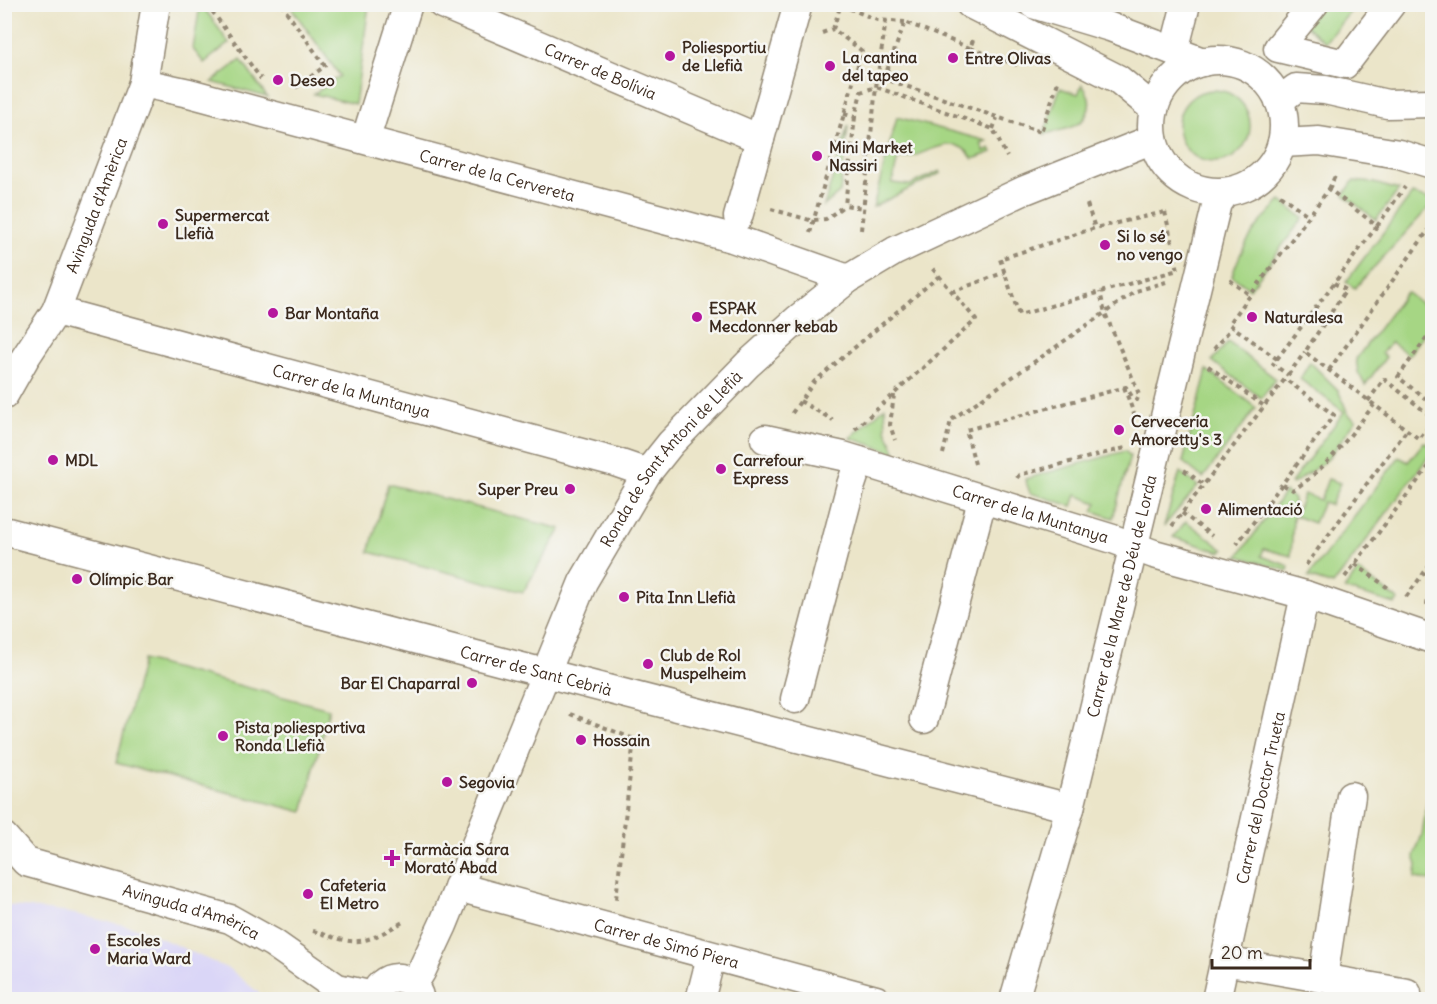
<svg xmlns="http://www.w3.org/2000/svg" width="1437" height="1004" font-family="Delius,sans-serif">
	<rect width="100%" height="100%" fill="#f6f6f2"/>
	<filter id="ink" filterUnits="userSpaceOnUse"><feTurbulence type="fractalNoise" baseFrequency=".0167" numOctaves="2"/><feDisplacementMap in="SourceGraphic" scale="12" xChannelSelector="R" yChannelSelector="G"/><feConvolveMatrix kernelMatrix="1 2 1 2 8 2 1 2 1" color-interpolation-filters="sRGB"/></filter>
	<filter id="wash" filterUnits="userSpaceOnUse"><feTurbulence type="fractalNoise" baseFrequency=".008" numOctaves="4" result="noise"/><feDisplacementMap in="SourceGraphic" scale="24" xChannelSelector="R" yChannelSelector="G"/><feGaussianBlur stdDeviation="1.35" result="paint"/><feColorMatrix in="noise" values="0 0 0 0 0 0 0 0 0 0 0 0 0 0 0 0 0 1.4 0 .05"/><feComposite in="paint" operator="in"/></filter>
	<g filter="url(#wash)">
		<rect width="100%" height="100%" fill="#ebe5c9"/>
		<polygon fill="#dad6f7" points="6,905 70,913 141,929 231,970 266,999 5,999"/>
		<g fill="#a6d684" stroke="#708051" stroke-width="1.5">
			<polygon points="200,5 202,5 229,43 204,63 193,49"/>
			<polygon points="294,5 369,5 355,104 314,94 340,76 293,10"/>
			<polygon points="1314,5 1356,5 1325,42 1300,21"/>
			<polygon points="241,60 267,97 212,82"/>
			<path d="M 1082,85 C 1088,92 1091,99 1089,108 C 1084,129 1061,130 1044,134 L 1060,88 L 1078,94 Z"/>
			<circle cx="1214" cy="126" r="36"/>
			<path d="M 897,117 L 987,141 L 981,143 L 984,151 L 990,148 L 992,152 L 973,159 C 952,126 923,161 898,158 L 892,183 L 910,185 L 940,171 L 941,173 L 873,207 Z"/>
			<polygon points="848,126 840,192 824,206"/>
			<polygon points="1353,181 1374,183 1399,190 1376,220 1344,195"/>
			<polygon points="1412,194 1432,200 1432,204 1355,288 1346,282"/>
			<path d="M 1281,201 L 1303,218 L 1250,289 L 1232,276 C 1242,245 1257,223 1281,201 Z"/>
			<polygon points="1406,292 1432,312 1432,323 1409,355 1391,342 1382,353 1386,357 1365,385 1358,372 1356,359"/>
			<polygon points="1228,342 1276,379 1261,398 1212,361"/>
			<polygon points="1310,362 1338,390 1348,414 1356,420 1327,460 1293,484 1291,483 1344,412 1300,379"/>
			<polygon points="1207,370 1256,408 1203,478 1183,462"/>
			<polygon points="885,407 886,429 896,453 850,438"/>
			<polygon points="1424,442 1432,447 1432,452 1333,585 1308,577 1399,457 1408,462"/>
			<polygon points="1125,451 1130,456 1113,518 1093,511 1097,503 1076,495 1072,506 1030,493 1025,479"/>
			<polygon points="1180,472 1198,486 1164,526"/>
			<polygon points="1328,479 1340,483 1331,505 1323,502 1314,523 1295,516 1304,494 1320,500"/>
			<polygon points="388,484 561,529 523,592 369,552"/>
			<polygon points="1285,492 1294,499 1291,556 1264,549 1261,556 1289,566 1288,571 1238,556"/>
			<polygon points="1186,521 1224,550 1221,552 1173,537"/>
			<polygon points="1358,571 1398,600 1395,604 1344,589"/>
			<polygon points="143,660 329,709 303,812 116,763"/>
			<polygon points="1427,802 1432,803 1432,881 1415,878 1417,865 1414,856 1422,835"/>
		</g>
	</g>
	<g filter="url(#ink)">
		<g fill="none" stroke-linecap="round" stroke-linejoin="round">
			<g stroke="#938874" stroke-width="31">
				<g id="street">
					<path id="s1" d="M 442,4 L 760,139"/>
					<polyline points="970,4 1118,79 1154,109"/>
					<polyline points="1033,4 1110,27 1203,62"/>
					<polyline points="1314,4 1278,48 1345,64 1391,4"/>
					<polyline points="1174,51 1186,4"/>
					<circle cx="1218" cy="126" r="66"/>
					<path id="s2" d="M 143,83 L 189,93 L 732,238 L 848,279"/>
					<polyline points="1279,101 1296,88 1325,90 1387,104 1432,103"/>
					<polyline points="370,125 408,4"/>
					<polyline points="1282,143 1319,141 1399,154 1432,164"/>
					<polyline points="738,217 798,4"/>
					<path id="s3" d="M 56,311 L 615,462 L 647,473"/>
					<path id="s4" d="M 4,395 L 25,358 L 56,311 L 143,83 L 156,4"/>
					<path id="s5" d="M 765,439 L 843,456 L 1113,539 L 1154,554 L 1305,595 L 1432,639"/>
					<path id="s6" d="M 4,531 L 510,664 L 1070,808"/>
					<polyline points="795,699 851,485 859,461"/>
					<polyline points="924,719 982,500"/>
					<path id="s7" d="M 4,837 L 26,862 L 230,919 L 273,943 L 337,988 L 373,996"/>
					<path id="s8" d="M 458,887 L 876,1000"/>
					<polyline points="1224,961 1407,993 1406,1000"/>
					<polyline points="1323,978 1351,796"/>
					<path id="s9" d="M 413,985 L 421,972 L 443,925 L 583,582 L 647,473 L 671,443 L 748,364 L 798,319 L 848,279 L 895,251 L 1025,190 L 1153,139"/>
					<path d="M 373,1000 C 379,971 414,970 420,1000"/>
					<polyline points="700,1000 711,957"/>
					<path id="s10" d="M 1014,1000 L 1070,808 L 1217,203 L 1225,192"/>
					<path id="s11" d="M 1216,1000 L 1305,595"/>
				</g>
			</g>
			<g stroke="#938874" stroke-width="4" stroke-dasharray="4.5 4.5" stroke-linecap="butt">
				<polyline points="207,4 261,79"/>
				<polyline points="281,4 325,66 294,89"/>
				<polyline points="841,5 877,20 905,22"/>
				<polyline points="822,33 833,29"/>
				<polyline points="973,40 970,48 1017,65"/>
				<polyline points="970,48 905,22 885,76 888,80 1041,132 1058,82"/>
				<polyline points="844,114 855,117 861,92 876,87 993,129 1007,157"/>
				<polyline points="855,117 845,205 863,208"/>
				<polyline points="993,129 997,118"/>
				<polyline points="1329,189 1336,174"/>
				<polyline points="1280,195 1309,216"/>
				<polyline points="1087,204 1095,228"/>
				<polyline points="771,209 813,221"/>
				<polygon points="1165,212 1178,270 1019,315 1000,259 1095,228"/>
				<polyline points="814,220 826,219 845,205"/>
				<polyline points="1377,226 1405,187"/>
				<polyline points="861,230 876,87 886,20"/>
				<polyline points="810,233 862,51 833,29 841,4"/>
				<polyline points="1230,280 1251,296"/>
				<polyline points="1334,283 1346,290 1305,352 1419,439 1432,422"/>
				<polyline points="952,292 1005,272"/>
				<polyline points="1432,330 1398,377 1432,404"/>
				<polyline points="1214,349 1233,326"/>
				<polyline points="1277,359 1229,324 1329,189 1377,226 1277,359 1273,364 1288,375"/>
				<polyline points="1208,366 1264,406"/>
				<polyline points="1329,370 1432,225"/>
				<polyline points="1288,375 1305,352"/>
				<polyline points="1124,387 1134,414"/>
				<polyline points="894,395 890,425 895,440"/>
				<polyline points="800,401 833,420"/>
				<polyline points="1368,401 1384,379 1432,417"/>
				<polyline points="792,413 814,382 939,276 931,267"/>
				<polyline points="855,429 976,320 939,276"/>
				<polyline points="943,454 951,420 1136,291 1166,282"/>
				<polyline points="975,464 966,430 1126,387 1133,398 1137,400 1139,395 1136,386 1105,313 1100,292"/>
				<polyline points="1184,470 1204,485"/>
				<polyline points="1017,478 1019,475 1125,448"/>
				<path d="M 1283,485 L 1293,490 C 1327,469 1349,436 1374,405"/>
				<polyline points="1182,513 1212,536"/>
				<polyline points="1172,526 1285,379 1334,415 1237,544"/>
				<polyline points="1355,564 1391,590"/>
				<polyline points="1306,565 1407,430"/>
				<polyline points="1345,577 1432,462"/>
				<polyline points="1406,597 1432,562"/>
				<polyline points="1427,605 1431,564"/>
				<polyline points="570,714 634,739 616,899"/>
				<path d="M 313,931 C 325,934 339,940 350,941 C 369,943 386,931 403,922"/>
			</g>
			<use href="#street" stroke="#fff" stroke-width="28"/>
		</g>
	</g>
	<g fill="#b5179e" stroke="#f6f6f2" stroke-width="2">
		<circle cx="670" cy="56" r="6"/>
		<circle cx="953" cy="58" r="6"/>
		<circle cx="830" cy="66" r="6"/>
		<circle cx="278" cy="80" r="6"/>
		<circle cx="817" cy="156" r="6"/>
		<circle cx="163" cy="224" r="6"/>
		<circle cx="1105" cy="245" r="6"/>
		<circle cx="273" cy="313" r="6"/>
		<circle cx="697" cy="317" r="6"/>
		<circle cx="1252" cy="317" r="6"/>
		<circle cx="1119" cy="430" r="6"/>
		<circle cx="53" cy="460" r="6"/>
		<circle cx="721" cy="469" r="6"/>
		<circle cx="570" cy="489" r="6"/>
		<circle cx="1206" cy="509" r="6"/>
		<circle cx="77" cy="579" r="6"/>
		<circle cx="624" cy="597" r="6"/>
		<circle cx="648" cy="664" r="6"/>
		<circle cx="472" cy="683" r="6"/>
		<circle cx="223" cy="736" r="6"/>
		<circle cx="581" cy="740" r="6"/>
		<circle cx="447" cy="782" r="6"/>
		<path d="M389 849h6v6h6v6h-6v6h-6v-6h-6v-6h6z"/>
		<circle cx="308" cy="894" r="6"/>
		<circle cx="95" cy="949" r="6"/>
	</g>
	<g text-anchor="middle" dominant-baseline="central" stroke-width="5" stroke-linejoin="round" paint-order="stroke">
		<g font-size="16" font-weight="bold" fill="#3b2a1e" stroke="#f6f6f2" text-anchor="start">
			<text x="682" y="47">Poliesportiu<tspan x="682" dy="18">de Llefià</tspan></text>
			<text x="842" y="57">La cantina<tspan x="842" dy="18">del tapeo</tspan></text>
			<text x="965" y="58">Entre Olivas</text>
			<text x="290" y="80">Deseo</text>
			<text x="829" y="147">Mini Market<tspan x="829" dy="18">Nassiri</tspan></text>
			<text x="175" y="215">Supermercat<tspan x="175" dy="18">Llefià</tspan></text>
			<text x="1117" y="236">Si lo sé<tspan x="1117" dy="18">no vengo</tspan></text>
			<text x="709" y="308">ESPAK<tspan x="709" dy="18">Mecdonner kebab</tspan></text>
			<text x="285" y="313">Bar Montaña</text>
			<text x="1264" y="317">Naturalesa</text>
			<text x="1131" y="421">Cervecería<tspan x="1131" dy="18">Amoretty's 3</tspan></text>
			<text x="65" y="460">MDL</text>
			<text x="733" y="460">Carrefour<tspan x="733" dy="18">Express</tspan></text>
			<text x="558" y="489" text-anchor="end">Super Preu</text>
			<text x="1218" y="509">Alimentació</text>
			<text x="89" y="579">Olímpic Bar</text>
			<text x="636" y="597">Pita Inn Llefià</text>
			<text x="660" y="655">Club de Rol<tspan x="660" dy="18">Muspelheim</tspan></text>
			<text x="460" y="683" text-anchor="end">Bar El Chaparral</text>
			<text x="235" y="727">Pista poliesportiva<tspan x="235" dy="18">Ronda Llefià</tspan></text>
			<text x="593" y="740">Hossain</text>
			<text x="459" y="782">Segovia</text>
			<text x="404" y="849">Farmàcia Sara<tspan x="404" dy="18">Morató Abad</tspan></text>
			<text x="320" y="885">Cafeteria<tspan x="320" dy="18">El Metro</tspan></text>
			<text x="107" y="940">Escoles<tspan x="107" dy="18">Maria Ward</tspan></text>
		</g>
		<g font-size="16" fill="#3b2a1e" stroke="#f6f6f2">
			<text stroke="none"><textPath href="#s1" startOffset="172">Carrer de Bolívia</textPath></text>
			<text stroke="none"><textPath href="#s2" startOffset="366">Carrer de la Cervereta</textPath></text>
			<text stroke="none"><textPath href="#s4" startOffset="212">Avinguda d'Amèrica</textPath></text>
			<text stroke="none"><textPath href="#s3" startOffset="306">Carrer de la Muntanya</textPath></text>
			<text stroke="none"><textPath href="#s9" startOffset="590">Ronda de Sant Antoni de Llefià</textPath></text>
			<text stroke="none"><textPath href="#s5" startOffset="276">Carrer de la Muntanya</textPath></text>
			<text stroke="none"><textPath href="#s10" startOffset="418">Carrer de la Mare de Déu de Lorda</textPath></text>
			<text stroke="none"><textPath href="#s6" startOffset="550">Carrer de Sant Cebrià</textPath></text>
			<text stroke="none"><textPath href="#s11" startOffset="207">Carrer del Doctor Trueta</textPath></text>
			<text stroke="none"><textPath href="#s7" startOffset="206">Avinguda d'Amèrica</textPath></text>
			<text stroke="none"><textPath href="#s8" startOffset="216">Carrer de Simó Piera</textPath></text>
		</g>
	</g>
	<rect width="1437" height="1004" fill="none" stroke="#f6f6f2" stroke-width="24"/>
	<path d="M1212 959v9h98v-9" fill="none" stroke="#3b2a1e" stroke-width="3"/>
	<text x="1221" y="959" font-size="18" fill="#3b2a1e" stroke="#f6f6f2" stroke-width="4.5" paint-order="stroke">20 m</text>
</svg>
